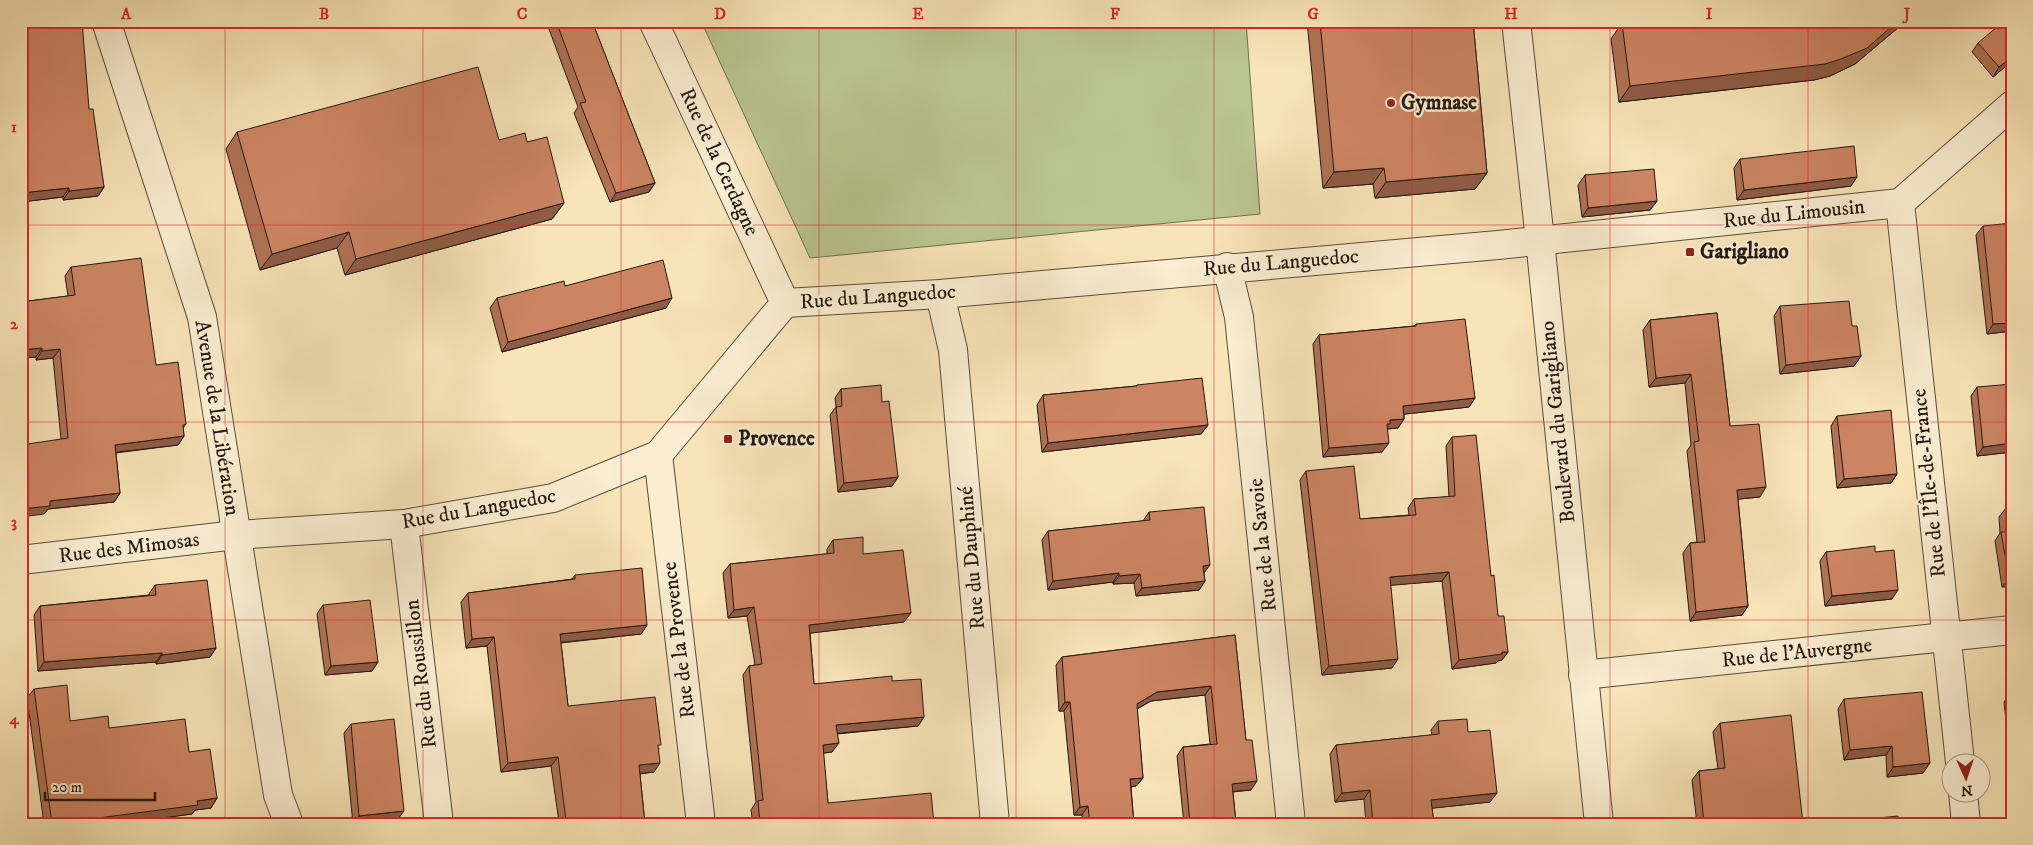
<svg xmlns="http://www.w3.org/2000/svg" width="2033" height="845" font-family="'IM FELL DW Pica',serif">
	<rect width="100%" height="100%" fill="#f7e4b8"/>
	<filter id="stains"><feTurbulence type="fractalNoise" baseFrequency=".004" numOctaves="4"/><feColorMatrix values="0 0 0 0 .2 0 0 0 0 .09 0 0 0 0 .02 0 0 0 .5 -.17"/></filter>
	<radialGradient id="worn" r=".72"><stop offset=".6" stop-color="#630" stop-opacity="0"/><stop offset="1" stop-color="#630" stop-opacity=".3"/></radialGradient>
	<polygon fill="#bac590" stroke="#6e6f50" points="701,21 1246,21 1260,214 810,258"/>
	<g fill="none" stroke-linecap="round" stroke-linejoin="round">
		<g stroke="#584c3a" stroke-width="30">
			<g id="minor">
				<polyline points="106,21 202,317 278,795 289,824"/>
				<polyline points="653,21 785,303"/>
				<polyline points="1516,21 1540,240 1599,824"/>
				<polyline points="1900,203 1960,762"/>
				<polyline points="1227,267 1239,317 1291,824"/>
				<polyline points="940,294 953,350 995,824"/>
				<polyline points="658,455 701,824"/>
				<polyline points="404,524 439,824"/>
				<polyline points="21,560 236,535 404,524 553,498 658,455 785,303 940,294 1498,245 1900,203 2012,105"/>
				<polyline points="1583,675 2012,630"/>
				<polyline points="1963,792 1966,824"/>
			</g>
		</g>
		<use href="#minor" stroke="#faedd1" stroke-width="28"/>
	</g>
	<g fill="#af7254" stroke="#231910">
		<polygon points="21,21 89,109 104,187 98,196 63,200 63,197 21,202"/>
		<polygon points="546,21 592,21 655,183 649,192 610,202 574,113 578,107"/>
		<polygon points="1307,21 1473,21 1487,173 1475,189 1375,198 1373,184 1323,188"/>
		<polygon points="1634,21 1906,21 1855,64 1830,76 1814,80 1619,102 1611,39 1622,23"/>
		<polygon points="1978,43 2012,61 1993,77 1972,52"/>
		<polygon points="237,132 527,142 564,203 552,219 345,275 337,248 260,270 226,149"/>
		<polygon points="1740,159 1851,186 1737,200 1734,168"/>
		<polygon points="1585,175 1657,201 1650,210 1582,217 1578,185"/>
		<polygon points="1983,226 2012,331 1987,334 1976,235"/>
		<polygon points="71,267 156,365 186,424 183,428 184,436 178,445 116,453 120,493 114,502 48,509 44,514 61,439 53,358 36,360 36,357 21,358 21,302 68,296 65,276"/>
		<polygon points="565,286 666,308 502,352 490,308 497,298"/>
		<polygon points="1780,306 1852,326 1861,356 1854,366 1780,374 1774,316"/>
		<polygon points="1717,313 1730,426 1760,497 1738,499 1748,606 1742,615 1690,621 1683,553 1690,543 1697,542 1687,451 1691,445 1685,383 1649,387 1643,330 1650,320"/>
		<polygon points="1416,324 1475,398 1469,407 1404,414 1404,419 1398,428 1387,429 1382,452 1323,457 1313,344 1319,335 1414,326"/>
		<polygon points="1137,385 1208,425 1201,434 1042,452 1037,405 1043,395 1136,386"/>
		<polygon points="1977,387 2012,452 1977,456 1971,396"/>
		<polygon points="841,389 882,402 898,477 892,486 838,492 830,415 836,407 835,398"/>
		<polygon points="1837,416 1897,474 1891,483 1837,488 1831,426"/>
		<polygon points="1452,437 1491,576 1498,616 1508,652 1502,660 1498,661 1496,663 1452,669 1442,581 1390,585 1392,668 1322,675 1300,480 1306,471 1360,519 1409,515 1408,508 1414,499 1449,497 1446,446"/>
		<polygon points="2012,507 2012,586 2002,587 1995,541 2000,533 1999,517 2006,508"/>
		<polygon points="1149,512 1204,573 1205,581 1199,590 1136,596 1134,583 1113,584 1113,582 1048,590 1042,540 1048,531 1143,521"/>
		<polygon points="833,540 863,554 904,622 810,633 814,684 892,681 924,717 918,726 837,734 832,752 823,753 828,803 934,824 753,824 751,810 756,802 743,675 749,666 755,665 747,616 728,618 723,573 730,564 827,554 827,549"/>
		<polygon points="1826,552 1875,552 1892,599 1825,606 1820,561"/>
		<polygon points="575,575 647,625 641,634 561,643 568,706 659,748 654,772 640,774 645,824 559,822 551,766 501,772 487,646 466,648 461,602 468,593 572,579"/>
		<polygon points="155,585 216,648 210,657 156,664 156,662 38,671 34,615 40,606 149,595 149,594"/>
		<polygon points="323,605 378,662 372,671 325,675 317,614"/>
		<polygon points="1235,635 1251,790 1233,792 1236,824 1184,824 1177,756 1183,747 1210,744 1205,695 1151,701 1137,709 1143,778 1136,786 1131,787 1134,824 1083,824 1082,815 1074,815 1064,711 1059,711 1056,665 1062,657"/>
		<polygon points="34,689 70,721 109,728 189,752 217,798 211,808 195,810 192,814 116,824 44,824 27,698"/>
		<polygon points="2011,693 2012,693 2012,769 2011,769 2004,702"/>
		<polygon points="1844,699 1923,773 1887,777 1886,755 1844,760 1838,709"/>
		<polygon points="1438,721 1468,732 1490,802 1432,808 1434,824 1366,824 1364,799 1335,802 1330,754 1336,745 1432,735 1431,730"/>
		<polygon points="1720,723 1803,824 1697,824 1692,780 1699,771 1718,769 1713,732"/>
		<polygon points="351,724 397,820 369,824 353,824 344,733"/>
	</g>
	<g fill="#8f5c45" stroke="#231910">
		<polygon points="1898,21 1906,21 1855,64 1830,76 1814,80 1619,102 1630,86"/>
		<polygon points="2012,57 2012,61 1993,77 1999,67"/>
		<polygon points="1384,168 1373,184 1323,188 1334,172"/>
		<polygon points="1487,173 1475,189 1375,198 1386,182"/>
		<polygon points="1857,177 1851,186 1737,200 1744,190"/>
		<polygon points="655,183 649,192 610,202 616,193"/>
		<polygon points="104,187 98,196 63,200 69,191"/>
		<polygon points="69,188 63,197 21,202 21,193"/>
		<polygon points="1657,201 1650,210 1582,217 1588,208"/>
		<polygon points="564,203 552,219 345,275 356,259"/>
		<polygon points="349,232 337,248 260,270 272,254"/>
		<polygon points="672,298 666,308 502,352 508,342"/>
		<polygon points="2012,323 2012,331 1987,334 1993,324"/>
		<polygon points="42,348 36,357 21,358 21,350"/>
		<polygon points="60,349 53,358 36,360 42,351"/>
		<polygon points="1861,356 1854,366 1780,374 1786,365"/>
		<polygon points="1691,374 1685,383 1649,387 1656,378"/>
		<polygon points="1475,398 1469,407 1397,415 1403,406"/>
		<polygon points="1404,419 1398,428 1387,429 1380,434 1390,420"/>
		<polygon points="1208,425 1201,434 1042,452 1048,443"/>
		<polygon points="184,436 178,445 109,453 115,445"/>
		<polygon points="1389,443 1382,452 1323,457 1329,448"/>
		<polygon points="2012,443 2012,452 1977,456 1983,447"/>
		<polygon points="1897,474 1891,483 1837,488 1844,479"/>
		<polygon points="898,477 892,486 838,492 844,483"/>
		<polygon points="1766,487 1760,497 1730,500 1737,490"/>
		<polygon points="120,493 114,502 48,509 44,514 21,517 21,509 50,501"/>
		<polygon points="1210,565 1204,573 1203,566"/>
		<polygon points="1449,572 1442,581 1383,586 1390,577"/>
		<polygon points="1119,573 1113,582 1048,590 1053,581"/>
		<polygon points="1140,574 1134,583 1113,584 1119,576"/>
		<polygon points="2012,577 2012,586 2002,587 2009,578"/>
		<polygon points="1205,581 1199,590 1136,596 1142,588"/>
		<polygon points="1898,590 1892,599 1825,606 1832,596"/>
		<polygon points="1748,606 1742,615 1690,621 1696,612"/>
		<polygon points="754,607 747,616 728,618 734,610"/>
		<polygon points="911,613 904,622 803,634 809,625"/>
		<polygon points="647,625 641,634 554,643 560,634"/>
		<polygon points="494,637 487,646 466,648 472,639"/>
		<polygon points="216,648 210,657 156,664 162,655"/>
		<polygon points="1502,652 1508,652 1502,660 1498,661 1496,663 1452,669 1459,660"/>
		<polygon points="162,653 156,662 38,671 44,662"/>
		<polygon points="1398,659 1392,668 1322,675 1329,666"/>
		<polygon points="378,662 372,671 325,675 331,666"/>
		<polygon points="1211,686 1205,695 1151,701 1131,712 1137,704 1157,692"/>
		<polygon points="1065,702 1070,702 1064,711 1059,711"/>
		<polygon points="924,717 918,726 830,734 836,725"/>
		<polygon points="839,743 832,752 816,754 823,745"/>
		<polygon points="1892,746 1886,755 1844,760 1850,750"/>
		<polygon points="558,757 551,766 501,772 508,763"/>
		<polygon points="660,763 654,772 633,774 639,765"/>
		<polygon points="1930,763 1923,773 1887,777 1893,767"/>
		<polygon points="1143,778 1136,786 1124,788 1130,779"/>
		<polygon points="1257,781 1251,790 1226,792 1232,784"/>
		<polygon points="1370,790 1364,799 1335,802 1342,793"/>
		<polygon points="1497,793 1490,802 1425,809 1431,800"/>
		<polygon points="217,798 211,808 195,810 192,814 116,824 52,824"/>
		<polygon points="1088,806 1082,815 1074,815 1080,807"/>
		<polygon points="404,811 397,820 369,824 354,824 359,816"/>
	</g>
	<g fill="#cc8462" stroke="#231910">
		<polygon points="21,21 82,21 89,109 93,109 104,187 69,191 69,188 21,193"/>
		<polygon points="556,21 592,21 655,183 616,193 580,103 586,102"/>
		<polygon points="1320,21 1473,21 1487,173 1386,182 1384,168 1334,172"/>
		<polygon points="1634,21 1898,21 1867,48 1841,59 1825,64 1630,86 1622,23"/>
		<polygon points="2004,21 2012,21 2012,57 1999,67 1978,43"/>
		<polygon points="478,67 499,140 525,133 527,142 547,137 564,203 356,259 349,232 272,254 237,132"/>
		<polygon points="1854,146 1857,177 1744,190 1740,159"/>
		<polygon points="1654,169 1657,201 1588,208 1585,175"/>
		<polygon points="2012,223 2012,323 1993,324 1983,226"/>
		<polygon points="141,258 156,365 178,362 186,424 183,425 184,436 115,445 120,493 50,501 50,506 21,509 21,445 68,438 60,349 42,351 42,348 21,350 21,302 75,295 71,267"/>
		<polygon points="663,260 672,298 508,342 497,298 564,281 565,286"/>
		<polygon points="1849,301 1852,326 1857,326 1861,356 1786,365 1780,306"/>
		<polygon points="1717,313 1730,426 1759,424 1766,487 1737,490 1748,606 1696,612 1690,543 1705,542 1694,442 1699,441 1691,374 1656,378 1650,320"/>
		<polygon points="1465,319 1475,398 1403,406 1404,419 1390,420 1390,424 1387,424 1389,443 1329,448 1319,335 1416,326 1416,324"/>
		<polygon points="1202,378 1208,425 1048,443 1043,395 1137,386 1137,385"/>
		<polygon points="2012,384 2012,443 1983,447 1977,387"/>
		<polygon points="881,385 882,402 889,401 898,477 844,483 836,407 842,406 841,389"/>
		<polygon points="1891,410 1897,474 1844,479 1837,416"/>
		<polygon points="1476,435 1491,576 1494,575 1498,616 1504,616 1508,652 1502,652 1502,654 1459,660 1449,572 1390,577 1398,659 1329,666 1306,471 1354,466 1360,519 1416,515 1414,499 1455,496 1452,437"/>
		<polygon points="1204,507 1210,565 1203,566 1205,581 1142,588 1140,574 1119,576 1119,573 1053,581 1048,531 1150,520 1149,512"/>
		<polygon points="2012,507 2012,577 2009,578 2001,532 2007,532 2006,508"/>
		<polygon points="863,537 863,554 903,550 911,613 809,625 814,684 892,676 892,681 921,679 924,717 836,725 839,743 823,745 828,803 931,793 934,824 760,824 758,801 763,800 749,666 762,664 754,607 734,610 730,564 834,553 833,540"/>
		<polygon points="1875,546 1875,552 1894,550 1898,590 1832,596 1826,552"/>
		<polygon points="642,568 647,625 560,634 568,706 655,697 661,745 658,745 660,763 639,765 645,824 547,824 566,821 558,757 508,763 494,637 472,639 468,593 575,579 575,575"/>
		<polygon points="207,580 216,648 162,655 162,653 44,662 40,606 156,595 155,585"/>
		<polygon points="370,600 378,662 331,666 323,605"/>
		<polygon points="1235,635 1246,740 1252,740 1257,781 1232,784 1236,824 1190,824 1183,747 1217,744 1211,686 1157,692 1137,704 1143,778 1130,779 1134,824 1090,824 1088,806 1080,807 1070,702 1065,702 1062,657"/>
		<polygon points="67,685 70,721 108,716 109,728 185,719 189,752 210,749 217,798 197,801 198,805 52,824 34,689"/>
		<polygon points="1922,692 1930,763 1893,767 1892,746 1850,750 1844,699"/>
		<polygon points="1791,715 1803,824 1704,824 1699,771 1725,768 1720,723"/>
		<polygon points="394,719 404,811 359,816 351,724"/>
		<polygon points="1467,719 1468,732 1490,730 1497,793 1431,800 1434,824 1373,824 1370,790 1342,793 1336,745 1439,734 1438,721"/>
		<polygon points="1898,816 1899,824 1818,824"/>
	</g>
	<path fill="none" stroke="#d62828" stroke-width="1" stroke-opacity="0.55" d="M 225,21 L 225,824M 423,21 L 423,824M 621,21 L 621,824M 819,21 L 819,824M 1016,21 L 1016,824M 1214,21 L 1214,824M 1412,21 L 1412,824M 1610,21 L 1610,824M 1808,21 L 1808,824M 21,225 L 2012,225M 21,422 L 2012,422M 21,620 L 2012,620"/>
	<g fill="#8f2418" stroke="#faedd1" stroke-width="2">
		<circle cx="1391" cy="103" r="5"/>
		<rect x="1685" y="247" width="10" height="10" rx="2.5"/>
		<rect x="723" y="434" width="10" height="10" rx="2.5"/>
	</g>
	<g text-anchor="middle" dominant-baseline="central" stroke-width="4.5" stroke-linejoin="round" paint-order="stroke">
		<g font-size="21" font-weight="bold" fill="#231910" stroke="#faedd1" text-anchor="start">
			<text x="1401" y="103">Gymnase</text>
			<text x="1700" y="252">Garigliano</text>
			<text x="738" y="439">Provence</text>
		</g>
		<g font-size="21" fill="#231910" stroke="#faedd1">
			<text transform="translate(719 162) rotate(65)">Rue de la Cerdagne</text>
			<text transform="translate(1794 214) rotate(-6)">Rue du Limousin</text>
			<text transform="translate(1281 263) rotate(-5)">Rue du Languedoc</text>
			<text transform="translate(878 297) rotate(-4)">Rue du Languedoc</text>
			<text transform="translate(217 418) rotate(81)">Avenue de la Libération</text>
			<text transform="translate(1558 422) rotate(-96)">Boulevard du Garigliano</text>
			<text transform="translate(1929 483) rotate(-96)">Rue de l'Île-de-France</text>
			<text transform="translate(479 509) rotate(-10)">Rue du Languedoc</text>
			<text transform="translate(1263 545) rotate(-96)">Rue de la Savoie</text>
			<text transform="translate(129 548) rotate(-7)">Rue des Mimosas</text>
			<text transform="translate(972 558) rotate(-95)">Rue du Dauphiné</text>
			<text transform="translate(679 640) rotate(-97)">Rue de la Provence</text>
			<text transform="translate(1797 653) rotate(-6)">Rue de l'Auvergne</text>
			<text transform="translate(421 674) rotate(-97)">Rue du Roussillon</text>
		</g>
	</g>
	<rect width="2033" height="845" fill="none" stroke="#f7e4b8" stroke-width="55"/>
	<g transform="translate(1966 778) rotate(177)"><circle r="24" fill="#faedd1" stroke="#a49884"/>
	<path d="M0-4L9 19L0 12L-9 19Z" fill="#8f2418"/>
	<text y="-8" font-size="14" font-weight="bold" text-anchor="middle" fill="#231910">N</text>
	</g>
	<path d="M45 792v8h110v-8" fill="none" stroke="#231910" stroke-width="2.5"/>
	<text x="52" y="792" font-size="15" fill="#231910" stroke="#faedd1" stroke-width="4" paint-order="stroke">20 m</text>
	<rect x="28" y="28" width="1978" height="790" fill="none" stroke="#d62828" stroke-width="2"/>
	<g font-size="16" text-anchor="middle" font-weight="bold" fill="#d62828">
		<text x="126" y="19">A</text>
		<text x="324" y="19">B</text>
		<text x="522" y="19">C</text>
		<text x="720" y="19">D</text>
		<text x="918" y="19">E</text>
		<text x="1115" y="19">F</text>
		<text x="1313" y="19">G</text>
		<text x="1511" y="19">H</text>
		<text x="1709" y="19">I</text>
		<text x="1907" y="19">J</text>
		<text x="14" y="132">1</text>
		<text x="14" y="329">2</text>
		<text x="14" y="527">3</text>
		<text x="14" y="724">4</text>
	</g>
	<rect width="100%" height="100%" filter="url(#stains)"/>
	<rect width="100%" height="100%" fill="url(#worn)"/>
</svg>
